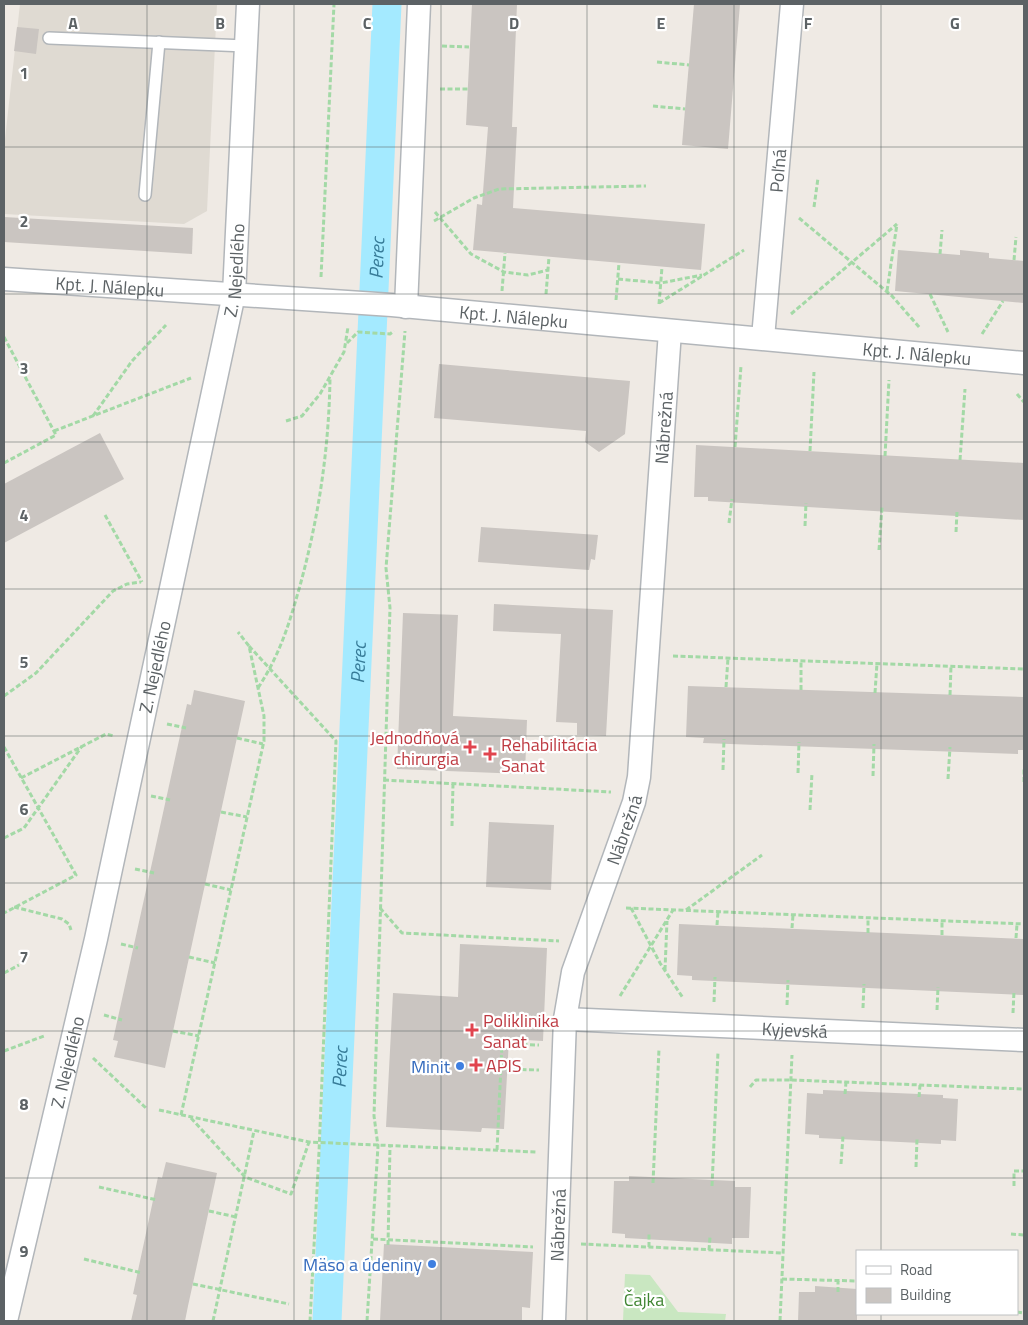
<svg xmlns="http://www.w3.org/2000/svg" width="1028" height="1325" font-family="'Titillium Web',sans-serif">
	<rect width="100%" height="100%" fill="#efeae4"/>
	<polygon fill="#dfdad2" points="20,4 217,4 207,211 184,224 4,214 4,148"/>
	<polygon fill="#c9e7c1" points="625,1274 650,1275 678,1312 726,1314 725,1321 623,1321"/>
	<g fill="none" stroke-linecap="round" stroke-linejoin="round">
		<path stroke="#a4eaff" stroke-width="29" id="s1" d="M 327,1321 L 387,4"/>
	</g>
	<g fill="#cac5c1">
		<polygon points="472,4 517,4 512,127 517,127 513,208 705,224 701,270 473,250 477,204 482,205 488,127 466,125"/>
		<polygon points="694,4 740,4 728,149 682,145"/>
		<polygon points="17,27 39,29 36,54 14,51"/>
		<polygon points="4,217 193,228 192,254 4,242"/>
		<polygon points="898,250 960,255 960,250 989,253 989,258 1024,261 1024,303 895,291"/>
		<polygon points="439,364 630,381 625,434 599,452 585,442 586,431 434,418"/>
		<polygon points="100,433 124,479 4,543 4,484"/>
		<polygon points="696,445 1024,463 1024,520 708,501 708,497 694,497"/>
		<polygon points="481,527 598,535 595,560 591,559 589,570 478,562"/>
		<polygon points="494,604 613,610 606,736 577,735 577,723 556,722 561,634 493,631"/>
		<polygon points="403,613 458,615 453,716 527,720 525,774 397,769"/>
		<polygon points="688,686 1024,697 1024,750 1018,750 1018,754 703,743 704,738 686,737"/>
		<polygon points="194,690 245,701 165,1068 114,1057 118,1041 113,1040 187,704 191,705"/>
		<polygon points="489,822 554,825 551,890 486,887"/>
		<polygon points="679,924 1024,939 1024,995 692,980 692,976 677,975"/>
		<polygon points="460,944 547,948 543,1041 509,1039 504,1129 482,1128 481,1132 386,1127 393,993 458,997"/>
		<polygon points="823,1090 943,1095 943,1098 958,1099 956,1141 941,1140 941,1144 819,1138 819,1135 805,1134 807,1093 823,1094"/>
		<polygon points="166,1162 217,1173 188,1306 185,1321 131,1321 137,1295 133,1294 158,1177 162,1178"/>
		<polygon points="629,1176 735,1181 735,1187 751,1187 749,1238 732,1238 732,1244 625,1238 625,1234 612,1233 614,1181 629,1181"/>
		<polygon points="384,1244 533,1252 530,1308 522,1307 522,1321 380,1321"/>
		<polygon points="815,1286 857,1289 857,1321 798,1321 799,1292 815,1292"/>
	</g>
	<g fill="none" stroke-linecap="round" stroke-linejoin="round">
		<g stroke="#b2b6ba" stroke-width="14">
			<g id="lane">
				<polyline points="49,38 246,46"/>
				<polyline points="145,195 159,42"/>
			</g>
		</g>
		<g stroke="#b2b6ba" stroke-width="25">
			<g id="street">
				<path id="s2" d="M 4,279 L 392,305 L 1024,363"/>
				<polyline points="406,307 419,4"/>
				<path id="s3" d="M 763,338 L 792,4"/>
				<path id="s4" d="M 565,1019 L 1024,1040"/>
				<path id="s5" d="M 6,1321 L 96,939 L 234,294 L 248,4"/>
				<path id="s6" d="M 554,1321 L 565,1019 L 573,972 L 634,802 L 639,777 L 670,331"/>
			</g>
		</g>
		<g stroke="#a3d9a6" stroke-width="3" stroke-dasharray="5 2.5" stroke-linecap="butt">
			<polyline points="442,46 469,47"/>
			<polyline points="657,62 689,65"/>
			<polyline points="440,89 468,89"/>
			<polyline points="653,106 685,109"/>
			<polyline points="814,207 818,178"/>
			<polyline points="435,212 471,254 504,272 528,275 548,270"/>
			<polyline points="799,218 892,296 920,328"/>
			<polyline points="434,221 474,198 499,189 646,186"/>
			<polyline points="940,254 942,230"/>
			<polyline points="1014,260 1016,237"/>
			<polyline points="321,277 334,4"/>
			<polyline points="618,279 661,283 702,275"/>
			<polyline points="502,291 505,253"/>
			<polyline points="887,291 897,224"/>
			<polyline points="546,294 549,257"/>
			<polyline points="930,294 948,332"/>
			<polyline points="616,300 619,263"/>
			<polyline points="659,303 744,250"/>
			<polyline points="659,304 662,267"/>
			<polyline points="791,314 897,224"/>
			<polyline points="982,334 1003,301"/>
			<polyline points="4,337 56,435 4,463"/>
			<polyline points="347,343 358,332 390,334 394,331"/>
			<polyline points="1017,394 1024,402"/>
			<polyline points="93,416 132,361 166,325"/>
			<polyline points="286,421 302,416 320,394 344,352 348,327"/>
			<polyline points="54,431 191,378"/>
			<polyline points="735,447 741,366"/>
			<polyline points="810,451 814,372"/>
			<polyline points="885,456 889,380"/>
			<polyline points="960,460 965,389"/>
			<polyline points="105,515 142,582"/>
			<polyline points="729,523 732,499"/>
			<polyline points="805,526 806,503"/>
			<polyline points="956,532 957,512"/>
			<polyline points="879,550 882,507"/>
			<polyline points="249,646 336,741 319,1152 310,1321"/>
			<polyline points="673,656 1024,669"/>
			<polyline points="726,687 728,658"/>
			<path d="M 258,688 C 281,653 290,621 301,582 C 319,515 329,448 330,378"/>
			<polyline points="801,690 801,661"/>
			<polyline points="875,693 877,663"/>
			<polyline points="950,695 951,666"/>
			<polyline points="4,696 36,673 113,591 127,584 141,582"/>
			<polyline points="167,724 186,728"/>
			<polyline points="237,738 263,744"/>
			<polyline points="4,747 76,875 4,913"/>
			<polyline points="723,770 724,739"/>
			<polyline points="798,773 799,742"/>
			<polyline points="873,776 874,744"/>
			<polyline points="21,778 106,734 114,736"/>
			<polyline points="948,779 950,747"/>
			<polyline points="384,780 611,792"/>
			<polyline points="1024,782 1024,769"/>
			<polyline points="151,796 170,800"/>
			<polyline points="810,810 812,773"/>
			<polyline points="221,812 247,817"/>
			<polyline points="452,826 453,784"/>
			<polyline points="4,838 24,828 82,746"/>
			<polyline points="135,869 154,873"/>
			<polyline points="205,884 231,890"/>
			<polyline points="14,907 62,919 69,924 71,930"/>
			<polyline points="380,908 402,933 559,941"/>
			<polyline points="626,908 1024,924"/>
			<polyline points="631,908 660,963 683,998"/>
			<polyline points="686,910 762,855"/>
			<polyline points="717,925 718,912"/>
			<polyline points="792,928 793,915"/>
			<polyline points="868,933 868,918"/>
			<polyline points="942,935 942,921"/>
			<polyline points="1016,938 1017,924"/>
			<polyline points="121,944 138,948"/>
			<polyline points="189,957 215,963"/>
			<polyline points="665,970 667,921"/>
			<polyline points="4,973 19,965"/>
			<polyline points="620,996 673,910"/>
			<polyline points="714,1002 715,977"/>
			<polyline points="787,1005 788,980"/>
			<polyline points="863,1008 864,984"/>
			<polyline points="937,1010 938,987"/>
			<polyline points="1013,1013 1014,991"/>
			<polyline points="104,1015 122,1020"/>
			<polyline points="173,1031 199,1036"/>
			<polyline points="500,1044 539,1045"/>
			<polyline points="4,1051 44,1036"/>
			<polyline points="93,1058 146,1108"/>
			<polyline points="499,1069 539,1070"/>
			<polyline points="750,1087 756,1080 791,1080 1024,1089"/>
			<polyline points="845,1094 846,1082"/>
			<polyline points="919,1097 920,1085"/>
			<polyline points="159,1110 309,1142 536,1152"/>
			<polyline points="181,1115 264,741 264,716 249,646 238,632"/>
			<polyline points="191,1118 245,1177 291,1194 309,1142"/>
			<polyline points="497,1150 502,1044"/>
			<polyline points="841,1164 843,1136"/>
			<polyline points="916,1167 917,1139"/>
			<polyline points="653,1183 659,1049"/>
			<polyline points="712,1186 718,1052"/>
			<polyline points="1014,1186 1014,1171 1024,1171"/>
			<polyline points="99,1187 157,1200"/>
			<polyline points="209,1211 236,1217"/>
			<polyline points="1011,1234 1024,1235"/>
			<polyline points="373,1239 533,1247"/>
			<polyline points="581,1244 783,1253"/>
			<polyline points="388,1245 390,1146"/>
			<polyline points="649,1247 649,1234"/>
			<polyline points="709,1250 710,1237"/>
			<polyline points="84,1259 142,1273"/>
			<polyline points="782,1279 857,1281"/>
			<polyline points="193,1284 289,1304"/>
			<polyline points="838,1292 838,1281"/>
			<polyline points="1017,1312 1024,1313"/>
			<polyline points="213,1321 254,1131"/>
			<polyline points="367,1321 378,1146 374,1116 390,608 386,568 405,331"/>
			<polyline points="780,1321 792,1055"/>
		</g>
		<use href="#lane" stroke="#fff" stroke-width="11"/>
		<use href="#street" stroke="#fff" stroke-width="22"/>
	</g>
	<path fill="none" stroke="#5c6265" stroke-width="1" stroke-opacity="0.55" d="M 147,4 L 147,1321M 294,4 L 294,1321M 441,4 L 441,1321M 587,4 L 587,1321M 734,4 L 734,1321M 881,4 L 881,1251M 4,147 L 1024,147M 4,294 L 1024,294M 4,442 L 1024,442M 4,589 L 1024,589M 4,736 L 1024,736M 4,883 L 1024,883M 4,1031 L 1024,1031M 4,1178 L 1024,1178M 881,1314 L 881,1321"/>
	<g fill="#e0444e" stroke="#fff" stroke-width="2">
		<path d="M467.5 739.5h5v5h5v5h-5v5h-5v-5h-5v-5h5z"/>
		<path d="M487.5 746.5h5v5h5v5h-5v5h-5v-5h-5v-5h5z"/>
		<path d="M469.5 1022.5h5v5h5v5h-5v5h-5v-5h-5v-5h5z"/>
		<path d="M473.5 1057.5h5v5h5v5h-5v5h-5v-5h-5v-5h5z"/>
	</g>
	<g fill="#3f7fe0" stroke="#fff" stroke-width="2">
		<circle cx="460" cy="1066" r="5"/>
		<circle cx="432" cy="1264" r="5"/>
	</g>
	<g text-anchor="middle" dominant-baseline="central" stroke-width="4.5" stroke-linejoin="round" paint-order="stroke">
		<g font-size="18" fill="#5c6265" stroke="#fff">
			<text stroke="none"><textPath href="#s3" startOffset="168">Poľná</textPath></text>
			<text stroke="none"><textPath href="#s5" startOffset="1076">Z. Nejedlého</textPath></text>
			<text stroke="none"><textPath href="#s2" startOffset="106">Kpt. J. Nálepku</textPath></text>
			<text stroke="none"><textPath href="#s2" startOffset="511">Kpt. J. Nálepku</textPath></text>
			<text stroke="none"><textPath href="#s2" startOffset="916">Kpt. J. Nálepku</textPath></text>
			<text stroke="none"><textPath href="#s6" startOffset="906">Nábrežná</textPath></text>
			<text stroke="none"><textPath href="#s5" startOffset="671">Z. Nejedlého</textPath></text>
			<text stroke="none"><textPath href="#s6" startOffset="501">Nábrežná</textPath></text>
			<text stroke="none"><textPath href="#s4" startOffset="230">Kyjevská</textPath></text>
			<text stroke="none"><textPath href="#s5" startOffset="266">Z. Nejedlého</textPath></text>
			<text stroke="none"><textPath href="#s6" startOffset="96">Nábrežná</textPath></text>
		</g>
		<g font-size="18" fill="#be3a42" stroke="#fff" text-anchor="start">
			<text x="459" y="737" text-anchor="end">Jednodňová<tspan x="459" dy="21">chirurgia</tspan></text>
			<text x="501" y="744">Rehabilitácia<tspan x="501" dy="21">Sanat</tspan></text>
			<text x="483" y="1020">Poliklinika<tspan x="483" dy="21">Sanat</tspan></text>
			<text x="486" y="1065">APIS</text>
		</g>
		<g font-size="18" fill="#366cbe" stroke="#fff" text-anchor="end">
			<text x="450" y="1066">Minit</text>
			<text x="422" y="1264">Mäso a údeniny</text>
		</g>
		<g font-size="18" fill="#408533" stroke="#fff">
			<text x="644" y="1299">Čajka</text>
		</g>
		<g font-size="19" font-style="italic" fill="#377b98" stroke="#fff">
			<text stroke="none"><textPath href="#s1" startOffset="1064">Perec</textPath></text>
			<text stroke="none"><textPath href="#s1" startOffset="659">Perec</textPath></text>
			<text stroke="none"><textPath href="#s1" startOffset="254">Perec</textPath></text>
		</g>
	</g>
	<g font-size="16" text-anchor="middle" font-weight="bold" fill="#5c6265" stroke="#fff" stroke-width="4.5" stroke-linejoin="round" paint-order="stroke">
		<text x="73" y="29">A</text>
		<text x="220" y="29">B</text>
		<text x="367" y="29">C</text>
		<text x="514" y="29">D</text>
		<text x="661" y="29">E</text>
		<text x="808" y="29">F</text>
		<text x="955" y="29">G</text>
		<text x="24" y="79">1</text>
		<text x="24" y="227">2</text>
		<text x="24" y="374">3</text>
		<text x="24" y="521">4</text>
		<text x="24" y="668">5</text>
		<text x="24" y="815">6</text>
		<text x="24" y="963">7</text>
		<text x="24" y="1110">8</text>
		<text x="24" y="1257">9</text>
	</g>
	<rect width="1028" height="1325" fill="none" stroke="#5c6265" stroke-width="10"/>
	<rect x="856" y="1250" width="162" height="65" fill="#ffffff" stroke="#bec0c1"/>
	<rect x="866" y="1266" width="25" height="8" fill="#ffffff" stroke="#bec0c1"/>
	<text x="900" y="1275" font-size="15" fill="#5c6265">Road</text>
	<rect x="866" y="1288" width="25" height="15" fill="#cac5c1" stroke="#bec0c1"/>
	<text x="900" y="1300" font-size="15" fill="#5c6265">Building</text>
</svg>
